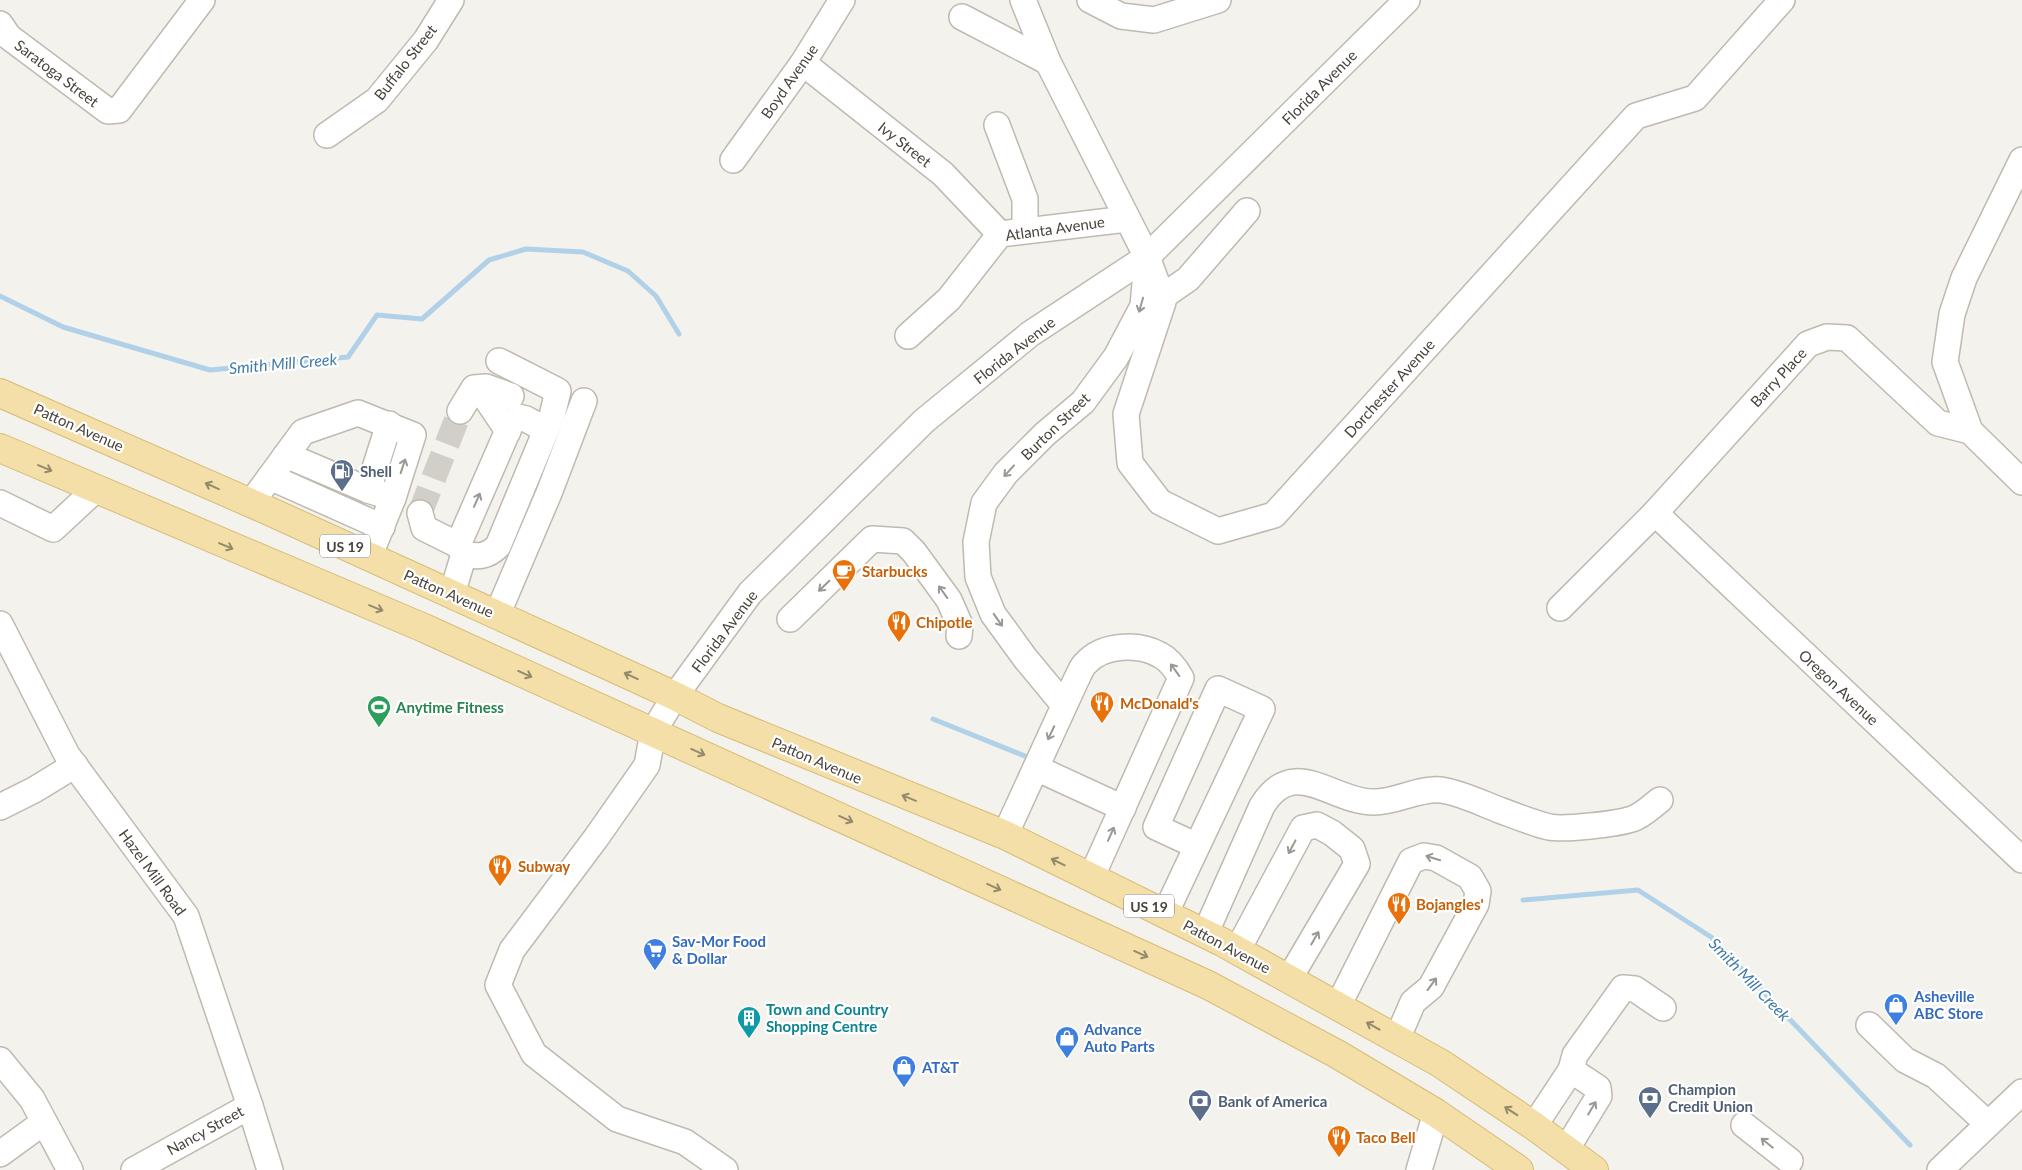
<svg xmlns="http://www.w3.org/2000/svg" width="2022" height="1170" font-family="Lato,sans-serif">
	<rect width="100%" height="100%" fill="#f4f2ec"/>
	<g fill="none" stroke-linecap="round" stroke-linejoin="round">
		<g stroke="#b1d1e9" stroke-width="5">
			<polyline points="0,296 63,327 210,370 348,357 377,315 422,319 489,260 526,249 583,252 628,271 656,296 679,334"/>
			<polyline points="933,719 1025,756"/>
			<polyline points="1523,900 1638,890 1711,937 1910,1145"/>
		</g>
		<polyline stroke="#d2cfc9" stroke-width="25" stroke-dasharray="25 12" stroke-linecap="butt" points="420,513 460,411"/>
		<g stroke="#bfbab0" stroke-width="28">
			<g id="minor">
				<polyline points="1023,0 1048,62 1147,257 1162,297 1163,302 1126,414 1130,463 1160,502 1218,531 1274,515 1636,116 1695,98 1782,0"/>
				<polyline points="1090,0 1121,16 1154,20 1218,0"/>
				<polyline points="962,17 1048,62"/>
				<polyline points="0,24 9,37 108,111 119,110 202,0"/>
				<polyline points="803,63 943,174 1000,234"/>
				<polyline points="997,125 1025,199 1025,230"/>
				<polyline points="327,135 377,100 426,40 451,0"/>
				<polyline points="733,160 803,63 842,0"/>
				<polyline points="2022,160 1964,278 1952,314 1945,362 1970,431 2022,482"/>
				<polyline points="1162,297 1188,279 1247,211"/>
				<polyline points="908,336 949,299 1000,234 1127,219"/>
				<polyline points="479,388 508,431"/>
				<polyline points="460,411 474,388 486,387 511,396"/>
				<polyline points="286,455 368,490 393,498"/>
				<polyline points="270,477 382,527"/>
				<polyline points="368,490 389,424"/>
				<polyline points="0,503 53,529 95,490"/>
				<polyline points="251,503 303,432 358,413 413,435 393,498 369,557"/>
				<polyline points="420,513 424,528 458,545 464,554"/>
				<polyline points="1655,513 2022,860"/>
				<polyline points="458,545 512,421 518,417 526,419 546,430"/>
				<path d="M 452,594 L 464,554 C 478,557 487,557 498,546 L 552,416 L 558,391 L 499,361"/>
				<polyline points="1560,608 1655,513 1808,344 1827,337 1847,338 1938,423 1970,431"/>
				<polyline points="497,615 549,493 584,401"/>
				<polyline points="790,619 872,539 903,541 914,552 949,600 960,625 959,636"/>
				<polyline points="0,624 67,755 186,916 250,1106 270,1170"/>
				<polyline points="1064,705 1025,658 993,614 978,577 976,542 984,503 1006,473 1045,434 1083,402 1116,357 1143,306 1147,262"/>
				<polyline points="1036,768 1123,808"/>
				<polyline points="0,807 34,790 75,765"/>
				<path d="M 1005,835 L 1076,680 C 1079,675 1081,667 1086,663 C 1103,644 1139,643 1160,655 C 1170,660 1176,669 1181,678 L 1091,878"/>
				<polyline points="1165,914 1262,709 1218,689 1156,827 1197,846"/>
				<path d="M 1205,934 L 1262,806 C 1294,754 1331,802 1374,802 C 1397,802 1418,788 1441,790 C 1462,793 1483,804 1502,811 C 1518,817 1533,823 1549,827 C 1564,830 1617,824 1632,819 C 1642,816 1652,806 1660,800"/>
				<polyline points="1237,951 1303,828 1317,825 1332,833 1352,849 1357,864 1289,979"/>
				<polyline points="1338,1006 1411,861 1424,856 1436,858 1470,877 1478,891 1476,904 1431,987 1413,1002 1397,1039"/>
				<polyline points="1869,1025 1905,1060 1936,1076 1988,1124"/>
				<polyline points="0,1060 32,1099 70,1170"/>
				<polyline points="1744,1125 1790,1161"/>
				<polyline points="1534,1126 1571,1070 1575,1055 1623,988 1635,989 1663,1008"/>
				<polyline points="1566,1150 1599,1096 1598,1088 1571,1070"/>
				<polyline points="0,1154 44,1122"/>
				<polyline points="134,1170 250,1106"/>
				<polyline points="725,1170 685,1142 617,1119 534,1054 498,985 512,950 596,838 647,765 653,732 675,696 750,593 924,421 1030,334 1147,257 1407,0"/>
				<polyline points="1419,1170 1436,1113"/>
				<polyline points="1940,1170 2022,1092"/>
			</g>
		</g>
		<g stroke="#d7bc78" stroke-width="30">
			<g id="major">
				<polyline points="0,393 269,511 675,696 718,718 1005,835 1222,942 1440,1063 1534,1126 1594,1170"/>
				<polyline points="0,448 424,628 1208,985 1337,1054 1436,1113 1519,1170"/>
			</g>
		</g>
		<use href="#minor" stroke="#fff" stroke-width="25"/>
		<use href="#major" stroke="#f3dfa7" stroke-width="28"/>
	</g>
	<defs><path id="oneway-shaft" d="M-6 0H5M1.5-3L5.5 0L1.5 3" fill="none" stroke-width="1.6" stroke-linecap="round" stroke-linejoin="round" transform="scale(1.25)"/></defs>
	<g stroke="#9a9893">
		<use href="#oneway-shaft" transform="translate(1141 305) rotate(106)"/>
		<use href="#oneway-shaft" transform="translate(403 466) rotate(-72)"/>
		<use href="#oneway-shaft" transform="translate(1009 471) rotate(132)"/>
		<use href="#oneway-shaft" transform="translate(477 500) rotate(-66)"/>
		<use href="#oneway-shaft" transform="translate(824 586) rotate(136)"/>
		<use href="#oneway-shaft" transform="translate(943 592) rotate(-126)"/>
		<use href="#oneway-shaft" transform="translate(998 620) rotate(55)"/>
		<use href="#oneway-shaft" transform="translate(1175 670) rotate(-126)"/>
		<use href="#oneway-shaft" transform="translate(1051 733) rotate(115)"/>
		<use href="#oneway-shaft" transform="translate(1111 834) rotate(-66)"/>
		<use href="#oneway-shaft" transform="translate(1292 847) rotate(118)"/>
		<use href="#oneway-shaft" transform="translate(1433 858) rotate(-163)"/>
		<use href="#oneway-shaft" transform="translate(1315 938) rotate(-60)"/>
		<use href="#oneway-shaft" transform="translate(1432 984) rotate(-54)"/>
		<use href="#oneway-shaft" transform="translate(1592 1108) rotate(-59)"/>
		<use href="#oneway-shaft" transform="translate(1767 1143) rotate(-141)"/>
	</g>
	<g stroke="#95896c">
		<use href="#oneway-shaft" transform="translate(45 468) rotate(23)"/>
		<use href="#oneway-shaft" transform="translate(212 486) rotate(-156)"/>
		<use href="#oneway-shaft" transform="translate(226 546) rotate(23)"/>
		<use href="#oneway-shaft" transform="translate(376 608) rotate(22)"/>
		<use href="#oneway-shaft" transform="translate(525 674) rotate(24)"/>
		<use href="#oneway-shaft" transform="translate(631 676) rotate(-155)"/>
		<use href="#oneway-shaft" transform="translate(698 752) rotate(24)"/>
		<use href="#oneway-shaft" transform="translate(909 798) rotate(-158)"/>
		<use href="#oneway-shaft" transform="translate(846 819) rotate(24)"/>
		<use href="#oneway-shaft" transform="translate(1058 862) rotate(-154)"/>
		<use href="#oneway-shaft" transform="translate(994 887) rotate(24)"/>
		<use href="#oneway-shaft" transform="translate(1141 954) rotate(24)"/>
		<use href="#oneway-shaft" transform="translate(1373 1026) rotate(-151)"/>
		<use href="#oneway-shaft" transform="translate(1511 1111) rotate(-147)"/>
	</g>
	<defs>
		<g id="fuel-pin" transform="scale(1.25)"><path d="M0 17L-7.5 6A9.5 9.5 0 1 1 7.5 6Z" fill="#5c6f8a" stroke="#fff"/><path d="M-5.5-6h7V0h2V4h1.3V-2.5L3-4.5l.8-.8L6-3V5H2.5V1h-1V6h-7ZM-4.2-4.7v3.2H.2V-4.7Z" fill="#fff"/></g>
		<g id="cafe-pin" transform="scale(1.25)"><path d="M0 17L-7.5 6A9.5 9.5 0 1 1 7.5 6Z" fill="#e8710a" stroke="#fff"/><path d="M-5.5-4.5H6V0H3Q3 3.5 0 3.5H-2.5Q-5.5 3.5-5.5 0ZM3-3.2v2h1.7v-2ZM-6 4.5H4V6H-6Z" fill="#fff"/></g>
		<g id="restaurant-pin" transform="scale(1.25)"><path d="M0 17L-7.5 6A9.5 9.5 0 1 1 7.5 6Z" fill="#e8710a" stroke="#fff"/><path d="M-5-6h1v4h1v-4h1v4h1v-4h1v5L-1.5 .5V6h-2V.5L-5-1ZM5-6V6H3V1.5H1.5Q1.5-4 5-6Z" fill="#fff"/></g>
		<g id="stadium-pin" transform="scale(1.25)"><path d="M0 17L-7.5 6A9.5 9.5 0 1 1 7.5 6Z" fill="#2e9e5b" stroke="#fff"/><path d="M0-5a6.5 5 0 1 0 0 10a6.5 5 0 1 0 0-10ZM-3.5-1.8h7v3.6h-7Z" fill="#fff"/></g>
		<g id="supermarket-pin" transform="scale(1.25)"><path d="M0 17L-7.5 6A9.5 9.5 0 1 1 7.5 6Z" fill="#3f7fe0" stroke="#fff"/><path d="M-6-5.5h2.5l.6 2H6L4.5 2H-2.5L-4.4-4H-6ZM-1.5 3.2a1.3 1.3 0 1 0 .1 0ZM3 3.2a1.3 1.3 0 1 0 .1 0Z" fill="#fff"/></g>
		<g id="shop-pin" transform="scale(1.25)"><path d="M0 17L-7.5 6A9.5 9.5 0 1 1 7.5 6Z" fill="#3f7fe0" stroke="#fff"/><path d="M-5-2.5h2.3a2.7 3.5 0 0 1 5.4 0H5L5.5 6h-11ZM-1.5-2.5h3a1.5 2.3 0 0 0-3 0Z" fill="#fff"/></g>
		<g id="building-pin" transform="scale(1.25)"><path d="M0 17L-7.5 6A9.5 9.5 0 1 1 7.5 6Z" fill="#0f9aa8" stroke="#fff"/><path d="M-4-6H4V6H1V3H-1V6H-4ZM-2.5-4.3h1.7v1.8h-1.7ZM.8-4.3h1.7v1.8H.8ZM-2.5-1h1.7V.8h-1.7ZM.8-1h1.7V.8H.8Z" fill="#fff"/></g>
		<g id="bank-pin" transform="scale(1.25)"><path d="M0 17L-7.5 6A9.5 9.5 0 1 1 7.5 6Z" fill="#5c6f8a" stroke="#fff"/><path d="M-6-4H6V4H-6ZM0-2.3a2.3 2.3 0 1 0 0 4.6a2.3 2.3 0 1 0 0-4.6Z" fill="#fff"/></g>
	</defs>
	<g fill-rule="evenodd">
		<use href="#fuel-pin" x="342" y="471"/>
		<use href="#cafe-pin" x="844" y="571"/>
		<use href="#restaurant-pin" x="899" y="622"/>
		<use href="#restaurant-pin" x="1102" y="703"/>
		<use href="#stadium-pin" x="379" y="707"/>
		<use href="#restaurant-pin" x="500" y="866"/>
		<use href="#restaurant-pin" x="1399" y="904"/>
		<use href="#supermarket-pin" x="655" y="950"/>
		<use href="#shop-pin" x="1896" y="1005"/>
		<use href="#building-pin" x="749" y="1018"/>
		<use href="#shop-pin" x="1067" y="1038"/>
		<use href="#shop-pin" x="904" y="1067"/>
		<use href="#bank-pin" x="1650" y="1098"/>
		<use href="#bank-pin" x="1200" y="1101"/>
		<use href="#restaurant-pin" x="1339" y="1137"/>
	</g>
	<g text-anchor="middle" dominant-baseline="central" stroke-width="4.5" stroke-linejoin="round" paint-order="stroke">
		<g fill="#fff" stroke="#7f7b76" stroke-width="1">
			<rect x="320" y="534.5" width="50" height="23" rx="4"/>
			<rect x="1124" y="894.5" width="50" height="23" rx="4"/>
		</g>
		<g font-size="14" font-weight="bold" fill="#48433b">
			<text x="345" y="546">US 19</text>
			<text x="1149" y="906">US 19</text>
		</g>
		<g font-size="15" fill="#48433b" stroke="#fff">
			<text transform="translate(405 62) rotate(-52)">Buffalo Street</text>
			<text transform="translate(57 73) rotate(37)">Saratoga Street</text>
			<text transform="translate(789 81) rotate(-55)">Boyd Avenue</text>
			<text transform="translate(1319 87) rotate(-45)">Florida Avenue</text>
			<text transform="translate(905 144) rotate(38)">Ivy Street</text>
			<text transform="translate(1055 228) rotate(-8)">Atlanta Avenue</text>
			<text transform="translate(1014 350) rotate(-38)">Florida Avenue</text>
			<text transform="translate(1778 377) rotate(-47)">Barry Place</text>
			<text transform="translate(1389 388) rotate(-48)">Dorchester Avenue</text>
			<text transform="translate(1055 426) rotate(-44)">Burton Street</text>
			<text transform="translate(79 427) rotate(24)">Patton Avenue</text>
			<text transform="translate(449 593) rotate(24)">Patton Avenue</text>
			<text transform="translate(724 631) rotate(-53)">Florida Avenue</text>
			<text transform="translate(1839 687) rotate(43)">Oregon Avenue</text>
			<text transform="translate(817 760) rotate(23)">Patton Avenue</text>
			<text transform="translate(153 872) rotate(54)">Hazel Mill Road</text>
			<text transform="translate(1227 946) rotate(28)">Patton Avenue</text>
			<text transform="translate(205 1130) rotate(-29)">Nancy Street</text>
		</g>
		<g font-size="15" font-weight="bold" fill="#4e5e75" stroke="#fff" text-anchor="start">
			<text x="360" y="471">Shell</text>
			<text x="1668" y="1089">Champion<tspan x="1668" dy="17">Credit Union</tspan></text>
			<text x="1218" y="1101">Bank of America</text>
		</g>
		<g font-size="15" font-weight="bold" fill="#c56008" stroke="#fff" text-anchor="start">
			<text x="862" y="571">Starbucks</text>
			<text x="916" y="622">Chipotle</text>
			<text x="1120" y="703">McDonald's</text>
			<text x="518" y="866">Subway</text>
			<text x="1416" y="904">Bojangles'</text>
			<text x="1356" y="1137">Taco Bell</text>
		</g>
		<g font-size="15" font-weight="bold" fill="#27864d" stroke="#fff" text-anchor="start">
			<text x="396" y="707">Anytime Fitness</text>
		</g>
		<g font-size="15" font-weight="bold" fill="#366cbe" stroke="#fff" text-anchor="start">
			<text x="672" y="941">Sav-Mor Food<tspan x="672" dy="17">&amp; Dollar</tspan></text>
			<text x="1914" y="996">Asheville<tspan x="1914" dy="17">ABC Store</tspan></text>
			<text x="1084" y="1029">Advance<tspan x="1084" dy="17">Auto Parts</tspan></text>
			<text x="922" y="1067">AT&amp;T</text>
		</g>
		<g font-size="15" font-weight="bold" fill="#0d838f" stroke="#fff" text-anchor="start">
			<text x="766" y="1009">Town and Country<tspan x="766" dy="17">Shopping Centre</tspan></text>
		</g>
		<g font-size="16" font-style="italic" fill="#3f7aa8" stroke="#fff">
			<text transform="translate(283 363) rotate(-5)">Smith Mill Creek</text>
			<text transform="translate(1750 979) rotate(46)">Smith Mill Creek</text>
		</g>
	</g>
</svg>
